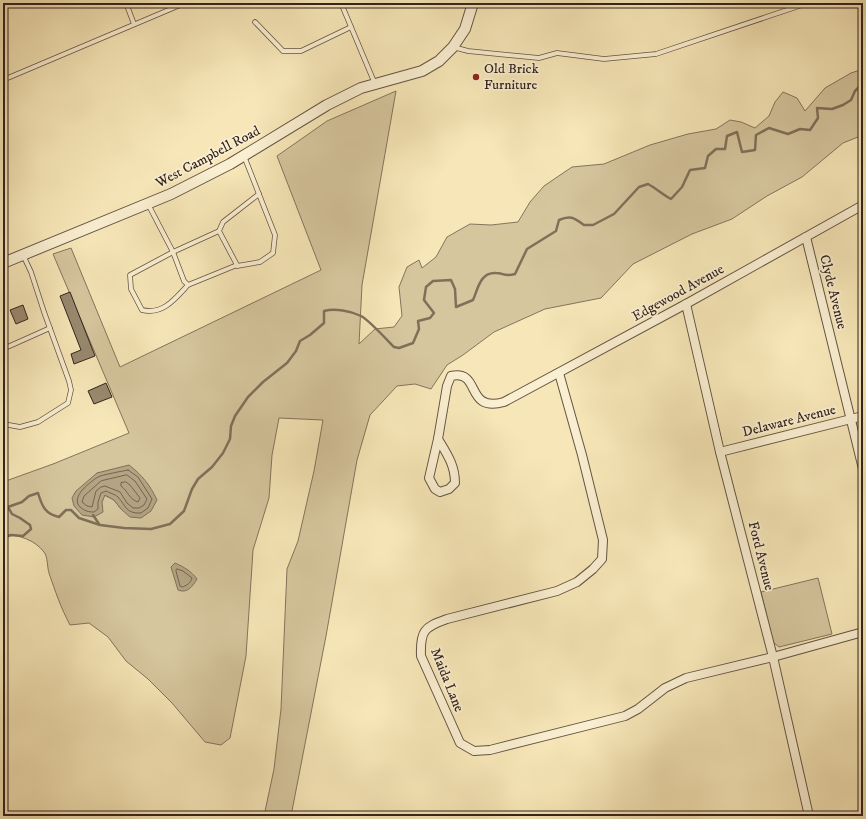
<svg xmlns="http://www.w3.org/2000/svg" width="866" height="819" font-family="'IM FELL DW Pica',serif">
	<rect width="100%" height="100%" fill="#f7e7b8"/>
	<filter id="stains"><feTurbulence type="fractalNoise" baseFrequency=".005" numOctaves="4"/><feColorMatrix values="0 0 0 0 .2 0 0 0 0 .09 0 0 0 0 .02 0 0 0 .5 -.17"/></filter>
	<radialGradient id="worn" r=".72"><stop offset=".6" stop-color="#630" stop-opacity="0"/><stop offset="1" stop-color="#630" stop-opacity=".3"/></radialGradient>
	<g fill="#d6c69e" stroke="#84745e" fill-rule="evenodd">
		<path d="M 863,69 L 863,135 L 843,143 L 802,177 L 767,196 L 732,219 L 692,234 L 633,264 L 601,298 L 545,309 L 494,332 L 463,355 L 447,365 L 431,389 L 415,384 L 397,386 L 370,415 L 357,460 L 326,636 L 291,816 L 264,816 L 274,769 L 281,709 L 287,569 L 298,541 L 314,471 L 323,420 L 279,418 L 272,455 L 269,498 L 253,550 L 246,656 L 230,738 L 221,745 L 205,742 L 172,703 L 148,679 L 126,661 L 108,637 L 89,623 L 70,625 C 61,608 55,591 49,573 C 47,567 48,557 44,552 C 35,540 18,534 3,535 L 3,482 L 53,464 L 129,433 L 53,254 L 71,248 L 120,367 L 321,270 L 277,156 L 327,121 L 396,91 L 362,285 L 359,344 L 375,329 L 394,327 L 402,316 L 399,287 L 407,267 L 419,260 L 422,268 L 436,257 L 447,237 L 470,224 L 491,225 L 518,222 L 530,202 L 544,186 L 572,167 L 604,164 L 650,145 L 688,134 L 716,129 L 730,120 L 741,122 L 755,128 L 769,116 L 775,102 L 783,92 L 797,98 L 805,111 L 825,88 L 851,73 ZM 109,471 L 121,509 L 114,500 L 104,495 L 102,502 L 97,473 Z"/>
		<polygon points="818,578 832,634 779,647 773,642 761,592"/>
	</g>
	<g fill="#b4a483" stroke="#80705a">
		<path d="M 129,465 C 142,475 150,485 157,500 L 151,511 L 141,518 L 130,517 L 121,509 L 114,500 L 105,495 L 102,502 L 103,512 L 94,517 L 82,515 L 74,506 L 72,498 L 76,491 L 97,473 Z"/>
		<path d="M 175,563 C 184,567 191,571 197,579 C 193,586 187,594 178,590 L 171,567 Z"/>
	</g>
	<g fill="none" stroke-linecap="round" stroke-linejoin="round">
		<g stroke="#736450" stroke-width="1">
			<path d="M 128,470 L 138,477 L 152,499 L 148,508 L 141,513 C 126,514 126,506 118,497 C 115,494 109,493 106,491 L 101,493 L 98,502 L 98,509 L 94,512 C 88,512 85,511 80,507 C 70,497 90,482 98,477 C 101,475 123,471 128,470 Z"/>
			<polygon points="127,475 135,481 147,499 144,505 139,508 133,508 127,503 120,492 105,486 101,487 96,491 92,507 87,506 82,502 84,496 101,481"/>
			<path d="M 126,482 L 130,485 L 140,498 L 138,502 C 130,500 127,490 121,486 L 121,483 Z"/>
			<path d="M 177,569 L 183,571 L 192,578 C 191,583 186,586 182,587 L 180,586 L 176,571 Z"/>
		</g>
		<g stroke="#80705a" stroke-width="2.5">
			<polyline points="93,515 99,524"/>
			<path d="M 3,538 L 11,535 L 23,536 L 31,529 L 30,525 L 20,518 L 12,514 L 8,507 L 22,502 L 29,496 L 38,493 C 42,506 45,514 59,517 L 66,510 L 71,510 L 79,518 L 100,525 L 124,528 L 151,529 L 170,524 L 184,511 L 192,489 L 198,479 L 212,467 L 223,453 L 230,439 L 231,426 L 235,416 L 248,397 L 263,382 L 287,363 L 296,351 L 300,341 L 310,335 L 324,323 L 324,311 C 335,308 351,311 361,316 C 369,320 387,340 394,347 L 399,348 L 413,343 L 419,329 L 418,321 L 430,318 L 434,313 L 424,300 L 426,287 L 433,281 L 451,280 L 455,289 L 456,307 L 473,300 C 478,289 480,272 496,273 C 504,273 504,277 515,274 L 527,249 L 556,231 L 559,220 C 571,215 574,218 584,225 L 593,225 L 614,214 L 639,187 L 648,184 C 657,189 663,195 671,199 L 682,187 L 690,170 L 705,168 L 708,156 L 716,149 L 725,149 L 727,136 L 737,132 L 742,152 L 755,150 L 756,135 L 769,128 L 788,134 L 800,129 L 810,130 L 818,118 L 817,108 L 832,109 L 843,105 L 851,100 L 855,91 L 863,83"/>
		</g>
	</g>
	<g fill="#98896e" stroke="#32231d">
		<polygon points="70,292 95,356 74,364 71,354 81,350 60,296"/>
		<polygon points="23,305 28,319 16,324 10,310"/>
		<polygon points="106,383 112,397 94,404 88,391"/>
	</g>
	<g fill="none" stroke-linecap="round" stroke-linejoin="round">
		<g stroke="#635444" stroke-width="5.5">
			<g id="service">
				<polyline points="126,3 134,24"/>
				<polyline points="341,3 375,84"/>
				<polyline points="255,22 283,51 301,51 351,27"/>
				<polyline points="453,47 468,51 539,58 557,53 604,59 656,54 808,3"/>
				<polyline points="3,80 185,3"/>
				<polyline points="148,204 173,252 184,281 188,285 237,265 219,231"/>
				<polyline points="237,266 260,262 273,253 275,235 244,156"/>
				<path d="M 188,285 C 175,299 163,315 142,310 L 131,289 L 130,275 L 173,252 L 219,231 L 223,222 L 259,194"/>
				<polyline points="3,349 50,328"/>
				<polyline points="3,424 20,427 38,422 68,403 71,390 69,381 44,312 31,272 23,255"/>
			</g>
		</g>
		<g stroke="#635444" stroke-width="10">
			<g id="minor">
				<polyline points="806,237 863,469"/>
				<polyline points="686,304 720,452 773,657 809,816"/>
				<path d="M 559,373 L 582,455 L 603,540 L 602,559 L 593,569 L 577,582 L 557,591 L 447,619 C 424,627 420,631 421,656 L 460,743 L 474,751 L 490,750 L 625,716 L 638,709 L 665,688 L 686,678 L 773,657 L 863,632"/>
				<path d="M 438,439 L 447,386 L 451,376 C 482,369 464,413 504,402 L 686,304 L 863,205"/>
				<path d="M 438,439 C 447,454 455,465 455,483 L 449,489 L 440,492 L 435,489 L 429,478 Z"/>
				<polyline points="720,452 863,416"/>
			</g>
		</g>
		<g stroke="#635444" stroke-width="12">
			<polyline id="tertiary" points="3,263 171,194 230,164 327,105 361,88 422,71 439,61 453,47 465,29 473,3"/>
		</g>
		<use href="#service" stroke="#faefd1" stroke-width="4"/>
		<use href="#minor" stroke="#faefd1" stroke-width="8"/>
		<use href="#tertiary" stroke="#faefd1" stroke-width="10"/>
	</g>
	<circle fill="#8f2418" stroke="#faefd1" stroke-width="1.5" cx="476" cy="77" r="4"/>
	<g text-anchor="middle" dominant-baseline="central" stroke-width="3.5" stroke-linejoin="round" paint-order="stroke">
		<g font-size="14" fill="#32231d" stroke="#faefd1" text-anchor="start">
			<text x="484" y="69">Old Brick<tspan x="484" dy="16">Furniture</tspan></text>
		</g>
		<g font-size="14" fill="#32231d" stroke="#faefd1">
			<text transform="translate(208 157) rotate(-28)">West Campbell Road</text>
			<text transform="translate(833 292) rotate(76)">Clyde Avenue</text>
			<text transform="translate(678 293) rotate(-29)">Edgewood Avenue</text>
			<text transform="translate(789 421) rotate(-14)">Delaware Avenue</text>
			<text transform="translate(761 556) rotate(76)">Ford Avenue</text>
			<text transform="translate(447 680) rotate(68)">Maida Lane</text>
		</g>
	</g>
	<rect width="866" height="819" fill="none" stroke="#f7e7b8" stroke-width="16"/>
	<rect x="4" y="4" width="858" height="811" fill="none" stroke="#32231d" stroke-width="2"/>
	<rect x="8" y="8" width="850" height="803" fill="none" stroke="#32231d"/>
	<rect width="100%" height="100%" filter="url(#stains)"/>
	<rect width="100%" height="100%" fill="url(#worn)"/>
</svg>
